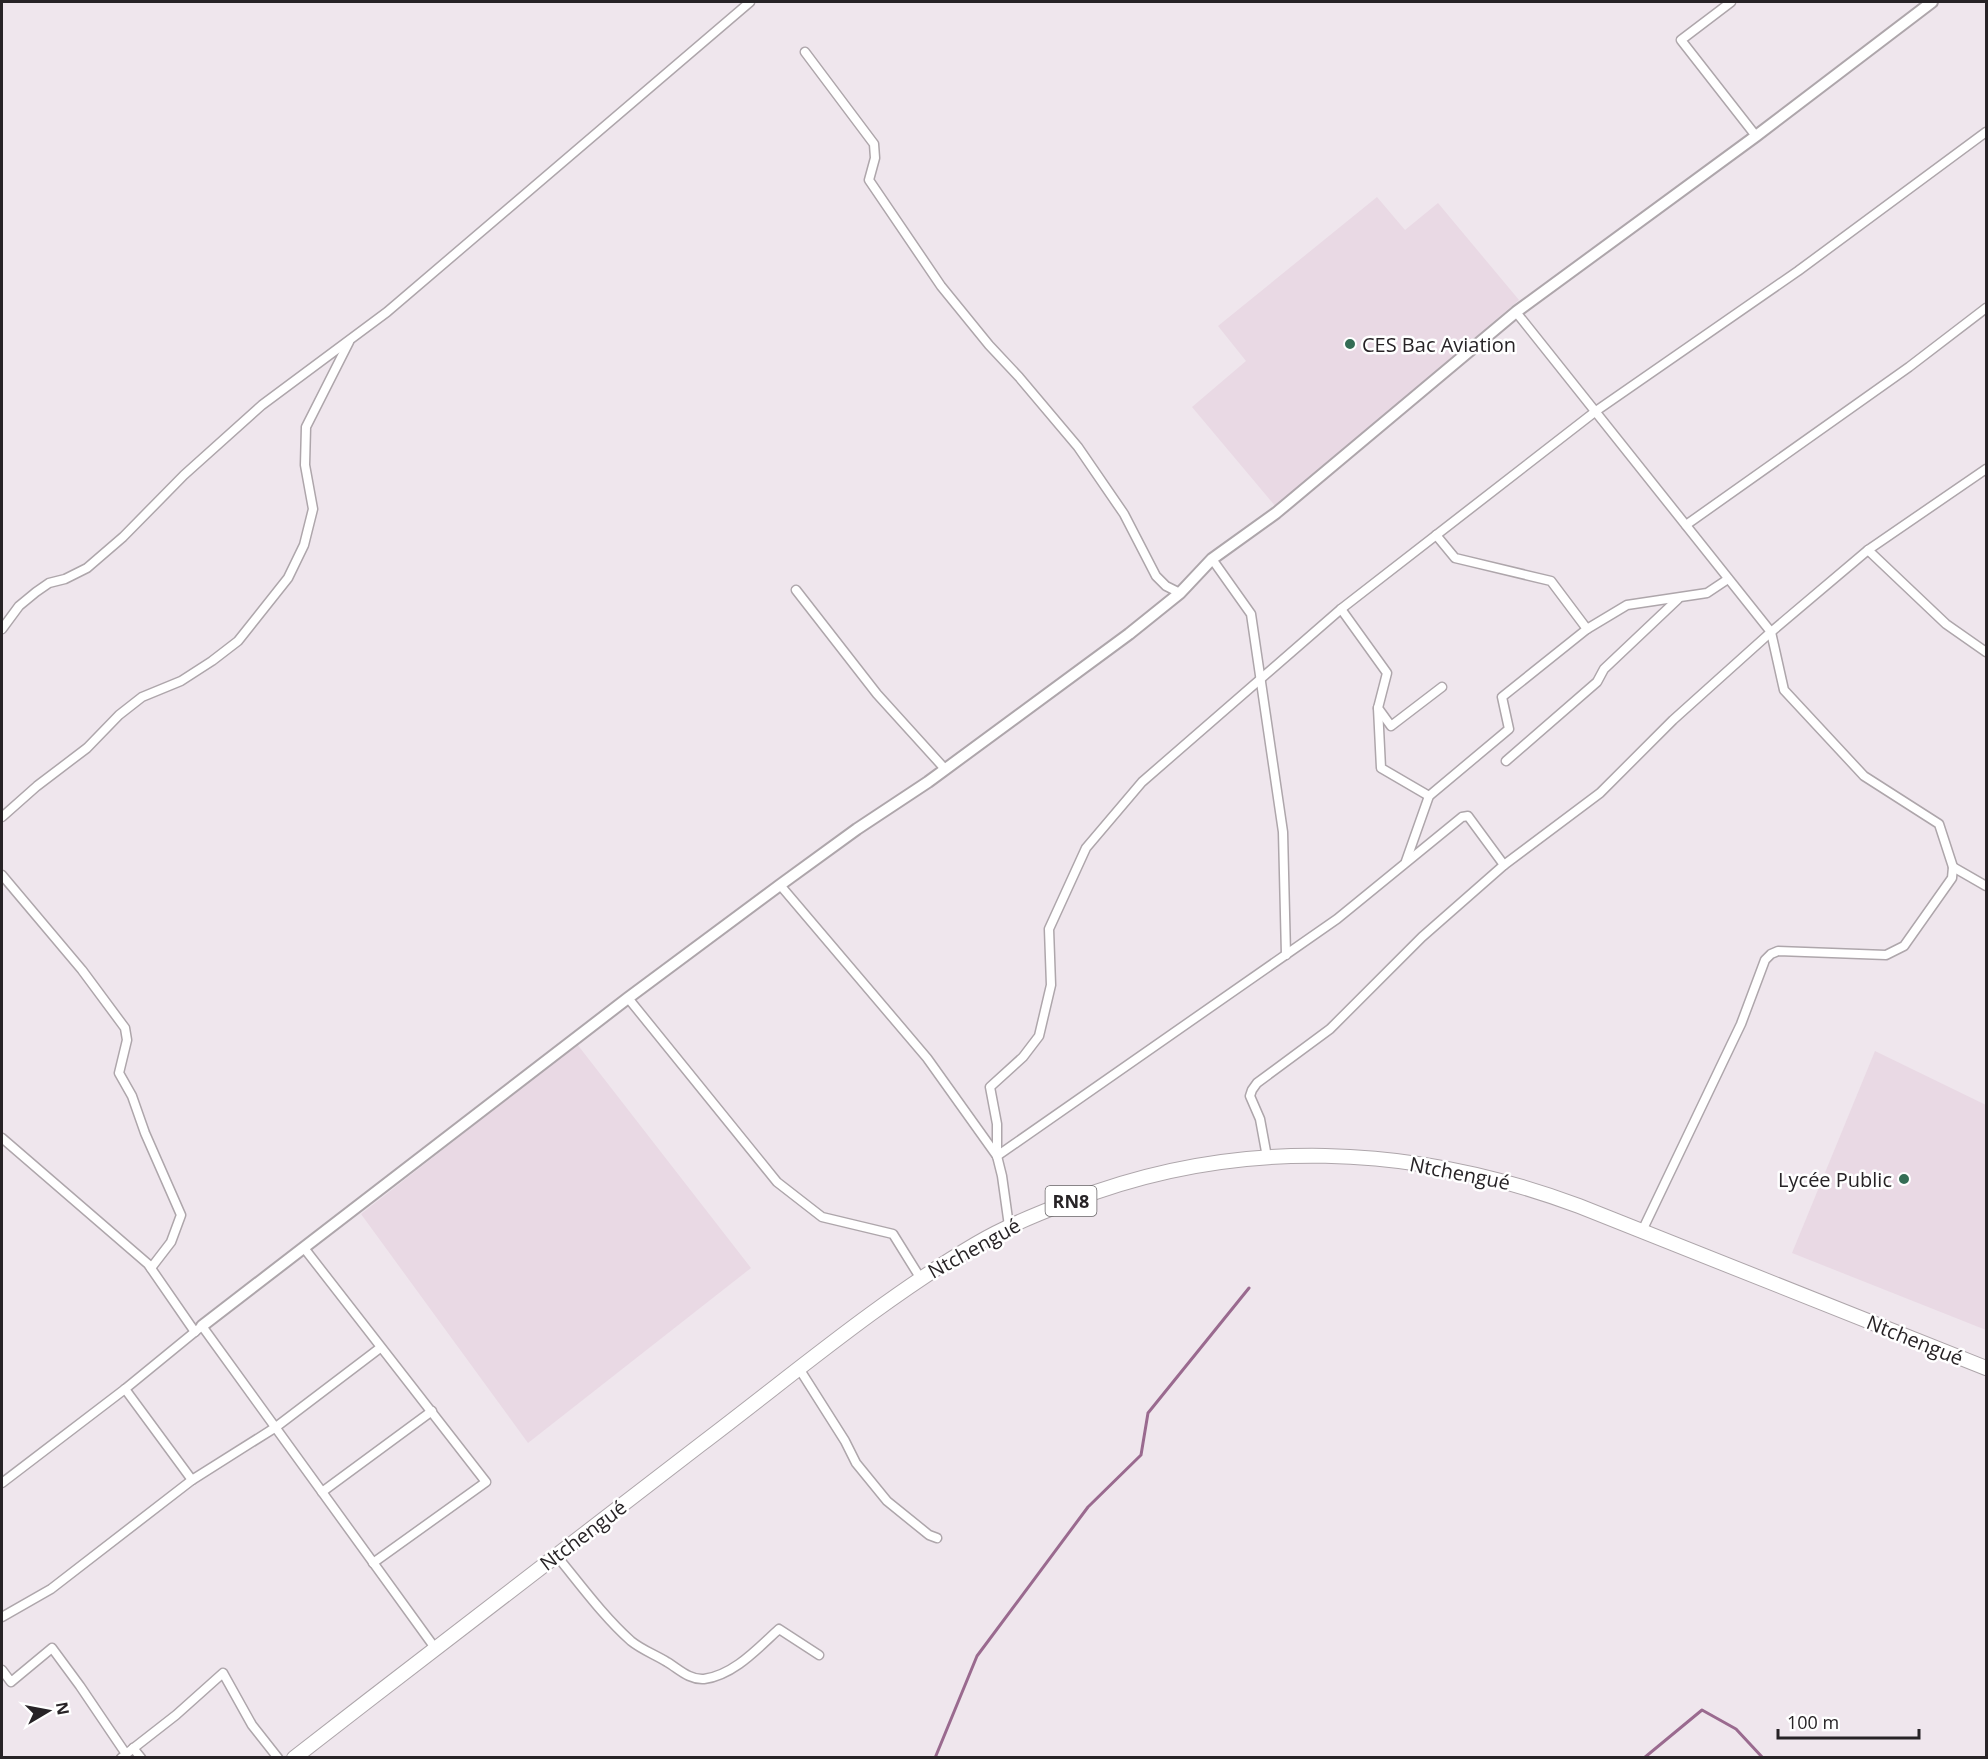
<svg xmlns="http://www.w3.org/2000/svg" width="1988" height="1759" font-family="'Open Sans',sans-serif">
	<rect width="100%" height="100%" fill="#efe6ed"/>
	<g fill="#e9d9e4">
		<polygon points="1377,197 1405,230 1438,203 1519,300 1276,507 1192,407 1246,361 1218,326"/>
		<polygon points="577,1044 751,1268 528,1443 361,1214"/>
		<polygon points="1875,1051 1986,1105 1986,1330 1792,1253"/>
	</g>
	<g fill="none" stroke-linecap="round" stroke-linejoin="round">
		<g stroke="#9a6a8f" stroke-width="3">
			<polyline points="935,1758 977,1656 1088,1507 1141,1455 1148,1413 1249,1288"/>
			<polyline points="1644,1758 1702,1710 1736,1729 1763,1758"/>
		</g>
		<g stroke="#aea6ab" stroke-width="11">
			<g id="minor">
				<polyline points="1731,2 1681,40 1756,136"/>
				<polyline points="805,52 874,144 875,158 869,180 941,286 989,345 1019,377 1078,447 1124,514 1156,576 1166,586 1180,593"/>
				<polyline points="1516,312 1771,632 1784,690 1864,776 1939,824 1953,867 1952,878 1904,946 1886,955 1778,951 1771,954 1765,960 1741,1024 1642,1231"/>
				<polyline points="1686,525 1909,367 1986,308"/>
				<polyline points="1436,535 1455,558 1551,581 1587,629"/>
				<polyline points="1868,550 1946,624 1986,652"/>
				<polyline points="1212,559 1251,614 1283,832 1286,955"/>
				<polyline points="796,590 877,694 945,769"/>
				<polyline points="1341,609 1387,673 1378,708 1391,726 1442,687"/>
				<polyline points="2,629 19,606 36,592 49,583 65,579 87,568 123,537 184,475 262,405 387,312 750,2"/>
				<polyline points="1378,708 1381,768 1429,796"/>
				<polyline points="1506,761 1597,682 1604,669 1678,599"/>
				<polyline points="2,817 37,786 87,748 119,715 142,697 181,681 212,661 238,641 288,578 304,545 313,509 305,465 306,427 349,342"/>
				<polyline points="1406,861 1429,796 1509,729 1502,697 1587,629 1627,605 1707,593 1728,579"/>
				<polyline points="1953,867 1986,886"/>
				<polyline points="2,875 82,970 125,1028 127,1040 119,1073 132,1096 145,1133 181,1215 171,1242 151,1268"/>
				<polyline points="780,885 927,1058 997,1156 1002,1176 1009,1226"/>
				<polyline points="628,998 777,1182 822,1217 893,1234 921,1279"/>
				<polyline points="2,1138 148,1264 195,1332"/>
				<polyline points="997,1156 997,1124 990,1087 1023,1057 1039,1036 1051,985 1049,929 1086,848 1142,782 1341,609 1596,411 1798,271 1986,132"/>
				<polyline points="997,1156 1337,919 1462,817 1468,816 1504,865"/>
				<polyline points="1267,1157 1260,1119 1250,1096 1252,1090 1257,1083 1330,1029 1422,937 1504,865 1600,793 1673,720 1771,632 1868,550 1986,469"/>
				<polyline points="304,1248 486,1482 373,1563"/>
				<polyline points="800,1370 845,1441 856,1463 887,1501 929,1535 937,1538"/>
				<polyline points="125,1389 192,1480"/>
				<polyline points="2,1483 125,1389 202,1326 435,1648"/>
				<polyline points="322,1492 432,1411"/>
				<path d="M 556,1555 C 580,1584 603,1616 631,1641 C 642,1650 656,1655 667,1662 C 679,1669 689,1680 704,1679 C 734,1675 758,1648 779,1629 L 819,1655"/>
				<polyline points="2,1617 51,1589 192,1480 276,1427 380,1348"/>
				<polyline points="2,1670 11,1682 52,1648 80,1686 126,1754 121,1758"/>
				<polyline points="133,1748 141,1758"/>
				<polyline points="126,1754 176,1715 223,1673 252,1725 278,1758"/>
			</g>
		</g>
		<g stroke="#aea6ab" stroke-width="14">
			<polyline id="tertiary" points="202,1326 628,998 780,885 857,829 928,782 1129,634 1180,593 1212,559 1276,513 1516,312 1756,136 1932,2"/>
		</g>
		<g stroke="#aea6ab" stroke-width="16">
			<path id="primary" d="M 294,1758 C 429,1653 565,1549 700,1445 C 790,1377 879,1301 976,1244 C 1006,1226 1039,1213 1071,1201 C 1238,1136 1413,1144 1579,1206 L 1986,1368"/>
		</g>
		<use href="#minor" stroke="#fff" stroke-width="8"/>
		<use href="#tertiary" stroke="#fff" stroke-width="10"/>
		<use href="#primary" stroke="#fff" stroke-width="14"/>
	</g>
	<g fill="#346d55" stroke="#fff" stroke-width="2">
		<circle cx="1350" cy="344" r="6"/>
		<circle cx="1904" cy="1179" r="6"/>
	</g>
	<g text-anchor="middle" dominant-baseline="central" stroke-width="5" stroke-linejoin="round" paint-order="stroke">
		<rect fill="#fff" stroke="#686567" stroke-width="1.5" x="1045.5" y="1186" width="51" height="30" rx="4.5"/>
		<g font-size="18" font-weight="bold" fill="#272326">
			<text x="1071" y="1201">RN8</text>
		</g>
		<g font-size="20" fill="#272326" stroke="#fff" text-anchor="start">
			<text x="1362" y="344">CES Bac Aviation</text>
			<text x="1892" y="1179" text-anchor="end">Lycée Public</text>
		</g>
		<g font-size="20" fill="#272326" stroke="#fff">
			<text transform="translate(1460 1173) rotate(11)">Ntchengué</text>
			<text transform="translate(974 1248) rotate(-29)">Ntchengué</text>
			<text transform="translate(1915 1340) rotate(22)">Ntchengué</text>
			<text transform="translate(583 1535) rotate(-37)">Ntchengué</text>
		</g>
	</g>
	<rect width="1988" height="1759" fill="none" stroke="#272326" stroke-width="6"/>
	<g transform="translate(48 1711) rotate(80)" stroke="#ffffff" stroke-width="4.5" paint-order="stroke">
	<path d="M0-4.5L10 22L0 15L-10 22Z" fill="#272326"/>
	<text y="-9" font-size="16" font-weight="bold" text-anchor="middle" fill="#272326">N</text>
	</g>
	<path d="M1778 1729v9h141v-9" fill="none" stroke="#272326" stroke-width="3"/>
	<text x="1787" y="1729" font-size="18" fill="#272326" stroke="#ffffff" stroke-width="4.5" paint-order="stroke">100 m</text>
</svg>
